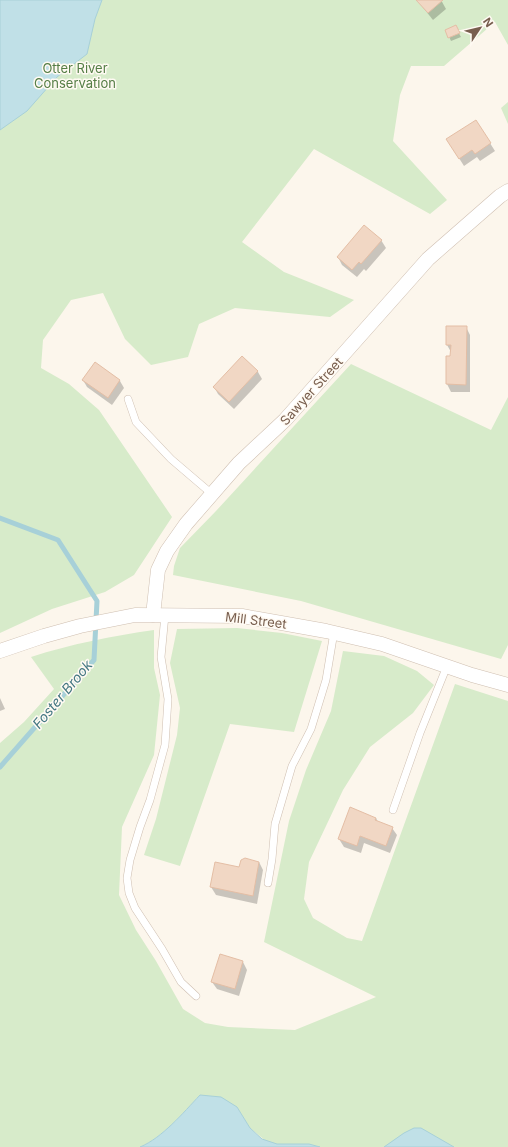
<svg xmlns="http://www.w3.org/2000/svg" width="508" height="1147" font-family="Inter,sans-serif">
	<rect width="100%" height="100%" fill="#fcf6ec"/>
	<g fill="#d7ebca">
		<polygon points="0,0 508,0 508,45 495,22 444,66 411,66 400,95 393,141 447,200 430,214 314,149 242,242 284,272 354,300 330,317 235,308 199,324 188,357 151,365 125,339 103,293 71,300 43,340 41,368 69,384 99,410 172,517 134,575 105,592 52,609 0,633"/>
		<polygon points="508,102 508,124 501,108"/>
		<polygon points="351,364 491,430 508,397 508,645 501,659 301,601 173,575 174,566 180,548 216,511"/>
		<polygon points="237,628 282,633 322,641 294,732 230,724 180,866 144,855 156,819 177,735 180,708 170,663 177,629"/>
		<path d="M 154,630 L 154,668 L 160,695 L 154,755 L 122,827 L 119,895 L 136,930 L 156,961 L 183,1009 L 205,1023 L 228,1027 L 295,1030 L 376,997 L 264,942 L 289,821 L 306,770 L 331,711 L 343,651 L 384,656 L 417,671 L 434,685 L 413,713 L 370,747 L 343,790 L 309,862 L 304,899 L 313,918 L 347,938 L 362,941 L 455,684 L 508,701 L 508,1147 L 273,1147 L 250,1128 L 237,1107 L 200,1095 C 183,1113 162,1138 140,1147 L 0,1147 L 0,743 L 24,722 L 54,689 L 31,657 C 71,644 112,636 154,630 Z"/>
	</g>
	<g fill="#c0e0e7" stroke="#a7d0d8">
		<polygon points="0,0 102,0 95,19 87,54 57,77 27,111 0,130"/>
		<path d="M 200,1095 L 221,1097 L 237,1107 L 250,1128 L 262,1139 L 277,1144 L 309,1144 L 320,1147 L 140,1147 C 162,1138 183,1113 200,1095 Z"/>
		<polygon points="414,1128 421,1128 454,1147 384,1147 404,1133"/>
	</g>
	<g fill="#0003">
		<polygon points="417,0 441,0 446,9 433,20"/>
		<polygon points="455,26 461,37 451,41 446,30"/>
		<polygon points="476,121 495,151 480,161 477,157 464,166 452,147"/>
		<polygon points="381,240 386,248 366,271 364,269 357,277 342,265 338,257"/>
		<polygon points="466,327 470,335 470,392 451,392 447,384 447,357 451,357 451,352 447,345"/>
		<polygon points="243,357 258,372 262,379 234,409 218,394 214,387"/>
		<polygon points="95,363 120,381 124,388 112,405 87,387 83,380"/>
		<polygon points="0,698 5,709 0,711"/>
		<polygon points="376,818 378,822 392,828 397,835 390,853 364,843 361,853 344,847 339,839"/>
		<polygon points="259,862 263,870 257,904 216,895 211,887 240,868"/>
		<polygon points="243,962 247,970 239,996 217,989 212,982"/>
	</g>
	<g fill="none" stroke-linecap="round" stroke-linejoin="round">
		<polyline stroke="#a7d0d8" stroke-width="5" points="0,518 58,540 97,601 94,660 0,767"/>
	</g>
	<g fill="#f1d7c4" stroke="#e4bea5">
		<polygon points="416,0 443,0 428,13"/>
		<polygon points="456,25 460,33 448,38 445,30"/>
		<polygon points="476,120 491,143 475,154 472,150 459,159 446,139"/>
		<polygon points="364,225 382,240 361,264 359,262 352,270 337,257"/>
		<polygon points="446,326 467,326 466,385 446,384 446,356 450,356 451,345 446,345"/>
		<polygon points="242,356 258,371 229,402 213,387"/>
		<polygon points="95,362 120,380 108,398 82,380"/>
		<polygon points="350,807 376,818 375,820 393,827 386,846 360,836 357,846 338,839"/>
		<polygon points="245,858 259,862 253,896 210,887 215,862 239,867 241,860"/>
		<polygon points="220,954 243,961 235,989 211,982"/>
	</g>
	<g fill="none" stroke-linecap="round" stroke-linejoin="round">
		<g stroke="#cfbfb1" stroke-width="8">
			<g id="service">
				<polyline points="128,399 136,422 171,459 212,494"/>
				<polyline points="165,615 161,657 168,699 165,745 150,800 140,827 130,860 127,878 129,893 135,908 162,949 181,982 196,996"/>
				<polyline points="393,810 420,733 447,666"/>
				<polyline points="268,883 272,859 275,824 292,766 311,729 326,680 334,632"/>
			</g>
		</g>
		<g stroke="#cfbfb1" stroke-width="15">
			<g id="minor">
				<polyline points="153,615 158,570 167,551 186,524 239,463 285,420 428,259 500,196 508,191"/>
				<polyline points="0,651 44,636 80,626 135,615 242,616 326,631 382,644 472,675 508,685"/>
			</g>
		</g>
		<use href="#service" stroke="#fff" stroke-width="7"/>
		<use href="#minor" stroke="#fff" stroke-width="14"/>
	</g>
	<g text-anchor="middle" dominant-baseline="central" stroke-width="3" stroke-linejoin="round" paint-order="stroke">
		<g font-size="13" fill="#557e46" stroke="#fffaf3">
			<text x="75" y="68">Otter River<tspan x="75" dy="15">Conservation</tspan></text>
		</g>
		<g font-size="13" fill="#785e4e" stroke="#fffaf3">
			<text transform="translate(311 391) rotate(-48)">Sawyer Street</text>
			<text transform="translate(256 620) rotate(7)">Mill Street</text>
		</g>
		<g font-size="14" font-style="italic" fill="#457883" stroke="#fffaf3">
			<text transform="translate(62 694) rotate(-50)">Foster Brook</text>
		</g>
	</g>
	<g transform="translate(480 28) rotate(55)" stroke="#fffaf3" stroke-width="3" paint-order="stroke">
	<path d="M0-3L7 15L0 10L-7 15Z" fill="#785e4e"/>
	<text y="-6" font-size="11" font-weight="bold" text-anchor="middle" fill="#785e4e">N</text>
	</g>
</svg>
